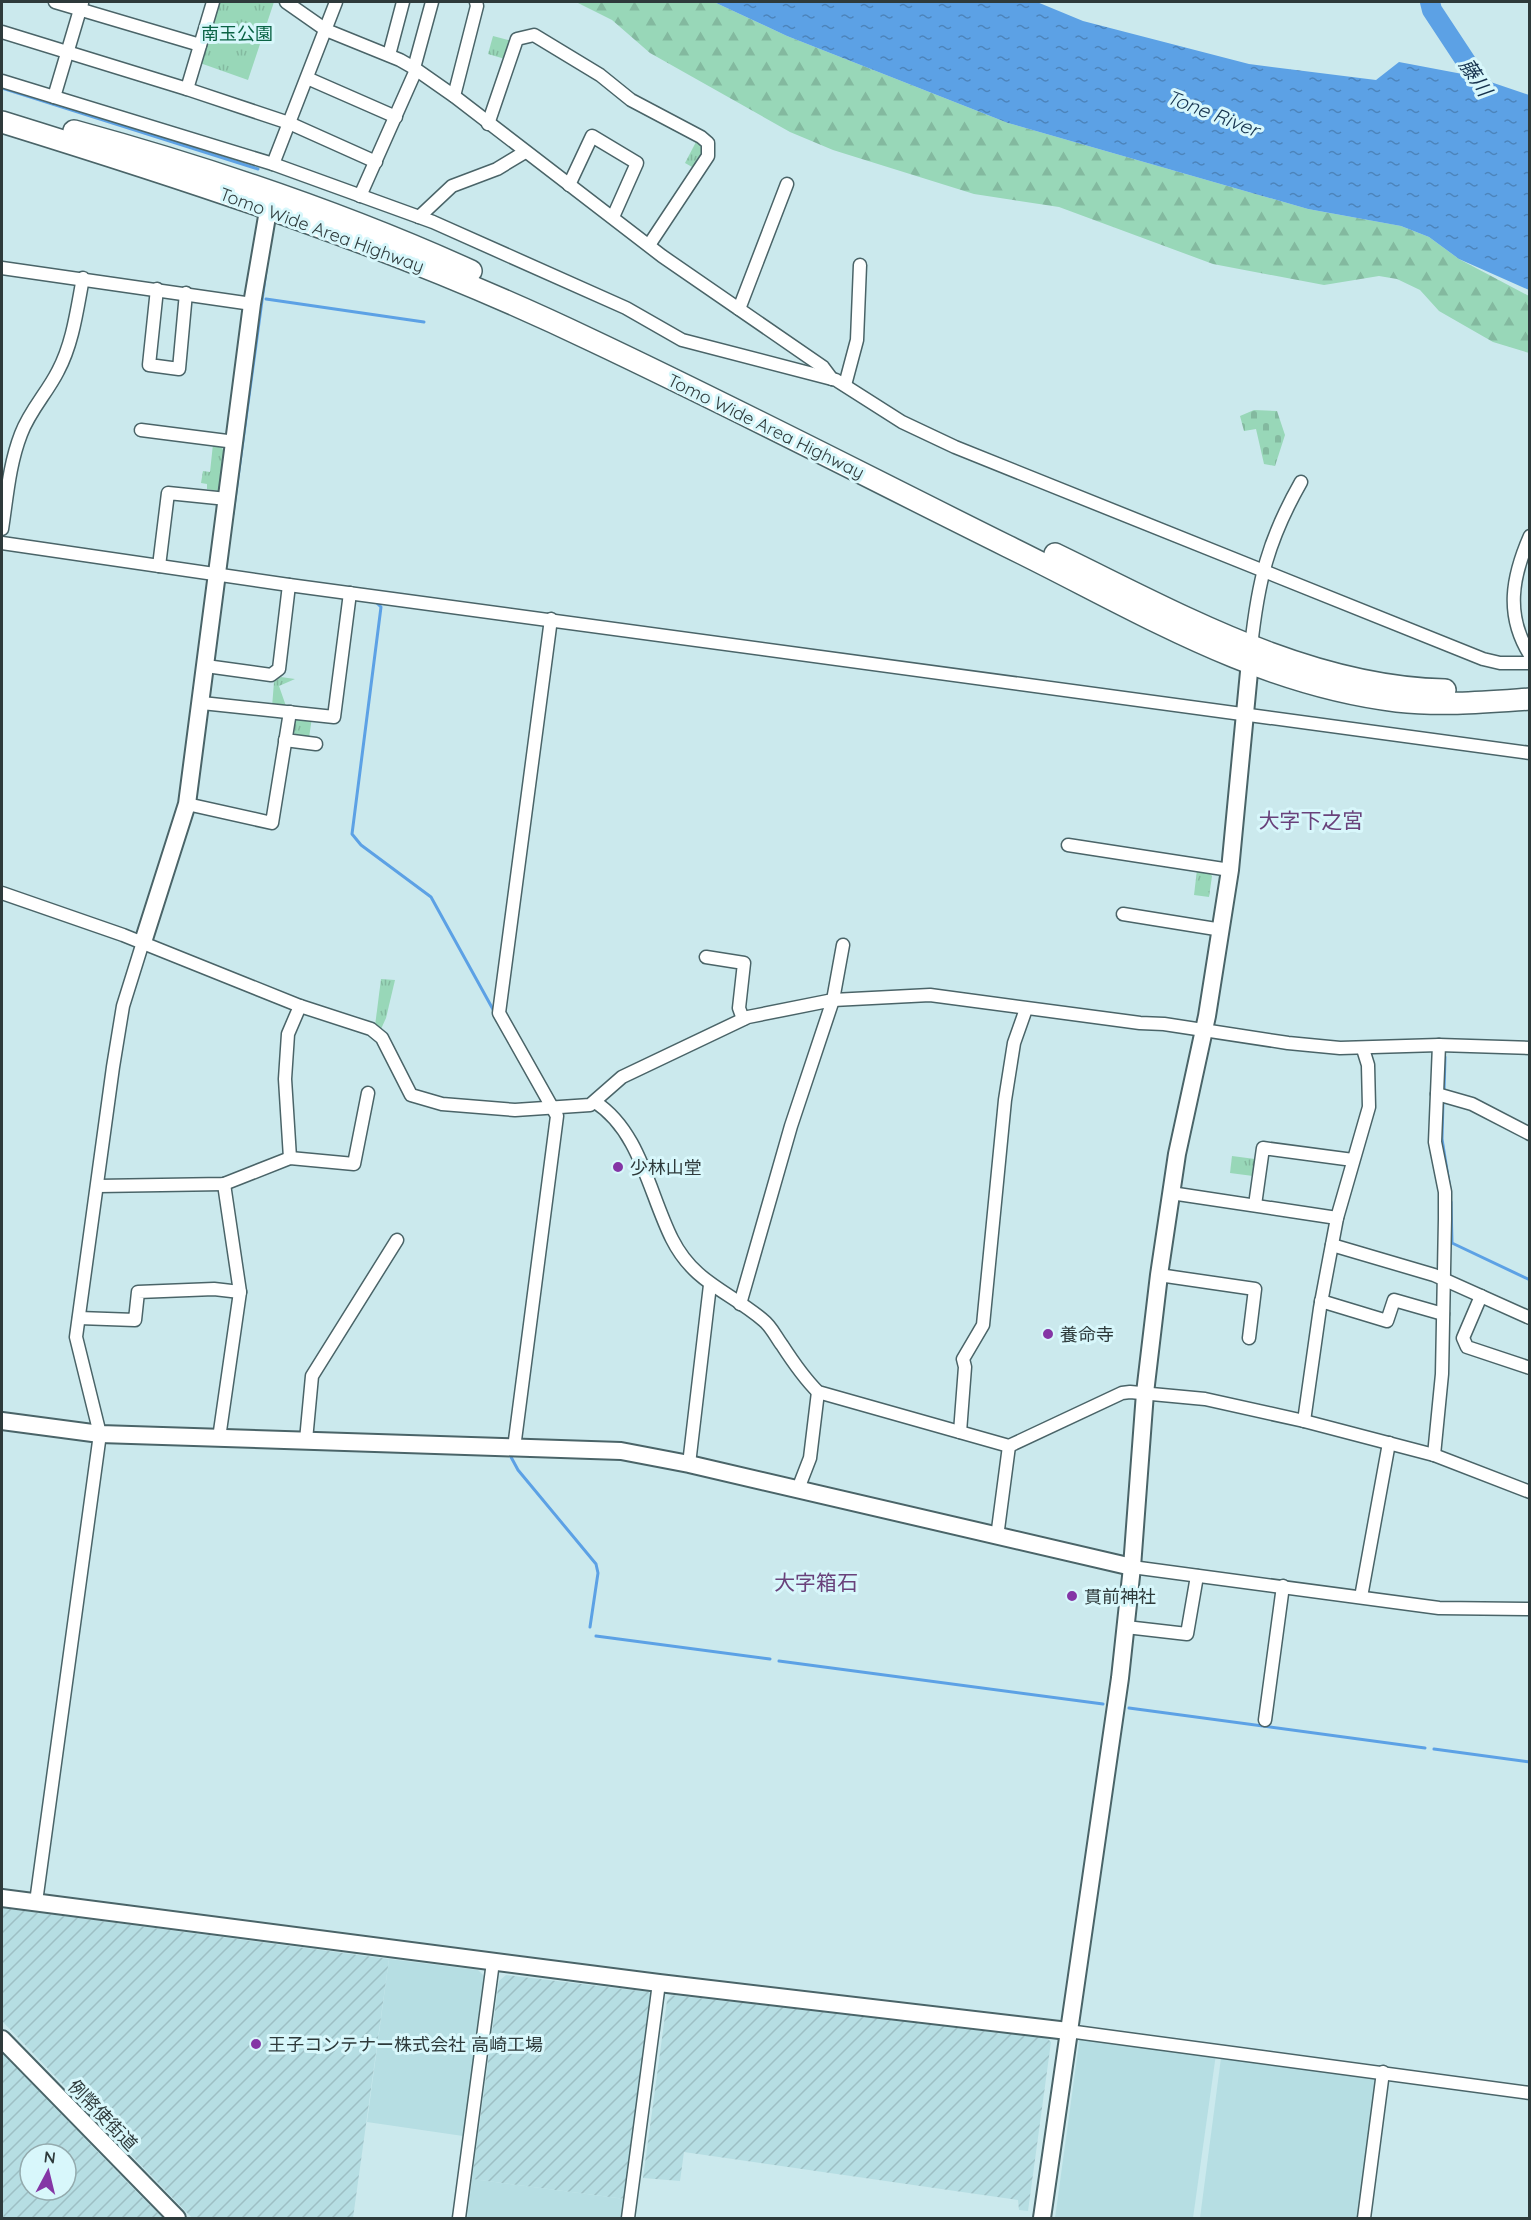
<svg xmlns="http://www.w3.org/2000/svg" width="1531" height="2220" font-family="Quicksand,'Noto Sans JP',sans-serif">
	<defs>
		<pattern id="industrial-furrows" width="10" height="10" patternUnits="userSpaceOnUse" patternTransform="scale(1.5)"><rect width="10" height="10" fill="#b6dee3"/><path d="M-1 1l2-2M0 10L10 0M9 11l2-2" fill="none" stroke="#9dbfc4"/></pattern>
		<pattern id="grass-tufts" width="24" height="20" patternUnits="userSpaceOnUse" patternTransform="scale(1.5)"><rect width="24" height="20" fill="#98d7b8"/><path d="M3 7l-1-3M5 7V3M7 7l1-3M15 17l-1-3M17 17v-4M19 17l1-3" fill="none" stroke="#83b99f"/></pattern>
		<pattern id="forest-firs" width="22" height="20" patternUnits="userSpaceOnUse" patternTransform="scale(1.5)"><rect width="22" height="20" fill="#98d7b8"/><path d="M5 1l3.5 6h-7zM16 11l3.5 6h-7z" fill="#83b99f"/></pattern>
		<pattern id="cemetery-stones" width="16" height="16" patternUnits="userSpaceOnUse" patternTransform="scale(1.5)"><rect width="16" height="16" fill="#98d7b8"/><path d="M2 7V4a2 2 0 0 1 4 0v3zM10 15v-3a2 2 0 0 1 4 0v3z" fill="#83b99f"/></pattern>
		<pattern id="water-ripples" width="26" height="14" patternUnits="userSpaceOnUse" patternTransform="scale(1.5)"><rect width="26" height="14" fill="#5ca1e5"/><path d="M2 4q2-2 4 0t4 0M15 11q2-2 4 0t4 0" fill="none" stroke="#4c84bb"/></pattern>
	</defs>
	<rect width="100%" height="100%" fill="#cbe9ed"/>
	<g fill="#b6dee3">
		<polygon points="389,1959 478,1970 484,1976 463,2136 367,2122"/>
		<polygon points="1080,2036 1216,2054 1193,2218 1055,2218"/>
		<polygon points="1221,2058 1377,2078 1358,2218 1200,2218"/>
		<polygon points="472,2179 625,2199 622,2218 467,2218"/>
	</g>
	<g fill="url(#industrial-furrows)" fill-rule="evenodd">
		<polygon points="2,1908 389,1959 353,2218 192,2218 2,2021"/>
		<polygon points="506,1975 649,1992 654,1999 625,2199 472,2179 499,1981"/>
		<polygon points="671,1995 1045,2036 1051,2042 1028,2211 1019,2210 1018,2200 684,2152 680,2181 643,2178 667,2001"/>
		<path d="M 2,2053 L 122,2177 L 163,2218 L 2,2218 ZM 30,2154 L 66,2154 L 66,2190 L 30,2190 Z"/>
	</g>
	<g fill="url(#grass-tufts)">
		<polygon points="220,2 274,2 248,80 200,63"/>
		<polygon points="493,36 512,41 505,59 488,54"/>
		<polygon points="697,140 701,143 705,151 694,168 685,163"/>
		<polygon points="213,444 221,445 225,455 221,487 218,491 207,489 207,484 201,483 203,471 210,472"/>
		<polygon points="281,677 295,679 279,686 287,709 272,707 274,682"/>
		<polygon points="312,717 309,738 297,737 292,730 294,718"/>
		<polygon points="1197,870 1208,871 1212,876 1209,897 1194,895"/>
		<polygon points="381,979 395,980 386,1018 381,1029 375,1026"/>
		<polygon points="1232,1156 1255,1159 1253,1176 1230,1173"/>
	</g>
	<polygon fill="url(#forest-firs)" points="576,2 714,2 787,36 1008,123 1308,209 1401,226 1429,237 1459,259 1529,296 1529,353 1493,342 1439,311 1420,290 1397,279 1379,276 1324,285 1213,264 1059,207 974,194 833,150 790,132 650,53 612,20"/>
	<polygon fill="url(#cemetery-stones)" points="1254,410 1277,411 1285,435 1275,466 1264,464 1256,429 1244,431 1240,416"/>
	<polygon fill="url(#water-ripples)" points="714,2 1037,2 1083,21 1249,64 1376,80 1399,62 1473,76 1529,95 1529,290 1459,259 1429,237 1401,226 1308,209 1008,123 787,36"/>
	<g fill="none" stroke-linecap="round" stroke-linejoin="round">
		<g stroke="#5ca1e5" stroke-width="3">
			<polyline points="2,88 258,169"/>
			<polyline points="266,299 424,322"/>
			<polyline points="233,514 266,271"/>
			<polyline points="376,602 381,607 352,834 361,845 431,897 495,1013"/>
			<polyline points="1444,1091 1445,1057"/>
			<polyline points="1443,1101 1442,1139 1450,1189"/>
			<polyline points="1451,1202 1452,1243 1530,1280"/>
			<polyline points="511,1457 518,1470 596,1564 598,1573 590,1627"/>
			<polyline points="596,1636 770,1659"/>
			<polyline points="779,1661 1103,1704"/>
			<polyline points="1129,1708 1425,1748"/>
			<polyline points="1434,1749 1530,1762"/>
		</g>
		<polyline stroke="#5ca1e5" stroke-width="20" points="1430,2 1432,10 1488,95"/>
		<g stroke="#4a6468" stroke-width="15">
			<g id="street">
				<polyline points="55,2 200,45"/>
				<polyline points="286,2 326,30 400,60 414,68 454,96 662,256 823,367 832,379"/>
				<polyline points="2,32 187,89 289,123 376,162"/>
				<polyline points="389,55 403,2"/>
				<polyline points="414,68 432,2"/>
				<polyline points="307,78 396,117"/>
				<polyline points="2,81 273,164 433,222 626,308 682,340 836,380 902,422 955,447 1483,659 1500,663 1530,663"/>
				<polyline points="187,89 213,2"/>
				<polyline points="454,96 477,6 476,2"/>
				<polyline points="54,97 82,3"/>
				<polyline points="488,124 517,39 534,35 600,75 631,100 701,137 708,143 708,156 649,245"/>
				<polyline points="273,164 336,2"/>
				<polyline points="569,185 592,136 637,163 613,217"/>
				<polyline points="360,196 416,70"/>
				<polyline points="419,217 452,186 497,169 525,152"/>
				<polyline points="2,268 252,304"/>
				<polyline points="157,289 149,365 179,369 186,293"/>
				<polyline points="739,309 787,184"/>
				<polyline points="845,385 857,340 860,265"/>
				<polyline points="141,430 235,442"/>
				<path d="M 2,529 C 7,497 9,465 21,434 C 30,410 47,393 58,371 C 73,343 77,309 83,278"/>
				<path d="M 1530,536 C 1512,577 1505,615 1530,655"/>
				<polyline points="2,543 289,585 1530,753"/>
				<polyline points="159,566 168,493 227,499"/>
				<path d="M 1251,647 C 1258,581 1268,540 1301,482"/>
				<polyline points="206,666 271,675 279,669 289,585"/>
				<polyline points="202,703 334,717 350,593"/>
				<polyline points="285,740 316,744"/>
				<polyline points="187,804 272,823 290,712"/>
				<polyline points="1068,845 1230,870"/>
				<polyline points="2,893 123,935 300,1006 371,1029 382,1038 411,1095 442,1104 515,1110 590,1105 622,1077 748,1017 833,1000 930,995 1140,1023 1164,1024 1288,1043 1340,1048 1439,1045 1530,1048"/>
				<polyline points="1123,914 1222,930"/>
				<polyline points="706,957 744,963 739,1008 743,1019"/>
				<polyline points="1437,1094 1472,1104 1530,1134"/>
				<path d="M 595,1102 C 640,1131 649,1193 672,1239 C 694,1283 729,1291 763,1320 C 771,1326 776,1337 782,1345 C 793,1362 804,1378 818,1392 L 1009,1446 L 1122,1393 L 1130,1392 L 1205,1399 L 1304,1421 L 1434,1455 L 1530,1492"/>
				<polyline points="290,1158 285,1079 288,1034 300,1006"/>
				<polyline points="98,1186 224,1184 290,1158 354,1164 368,1093"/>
				<polyline points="1171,1193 1337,1218"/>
				<polyline points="1255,1205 1263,1148 1353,1160"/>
				<polyline points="1332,1245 1434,1275 1530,1318"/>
				<polyline points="1159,1275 1255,1289 1249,1338"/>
				<polyline points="1481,1296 1463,1338 1467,1347 1530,1368"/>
				<polyline points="1321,1301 1387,1321 1394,1300 1443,1314"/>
				<polyline points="740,1304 791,1126 833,1000 843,945"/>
				<polyline points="79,1318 135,1320 138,1292 214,1289 240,1292"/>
				<polyline points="1304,1421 1320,1308 1337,1218 1369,1107 1368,1065 1363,1049"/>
				<polyline points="960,1432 965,1367 963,1359 983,1325 1005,1100 1014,1043 1026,1009"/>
				<polyline points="219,1438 240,1292 224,1184"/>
				<polyline points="306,1440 312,1376 397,1240"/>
				<polyline points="514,1448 557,1116 499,1013 551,619"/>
				<polyline points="1434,1455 1442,1374 1445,1219 1445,1192 1435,1142 1439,1045"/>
				<polyline points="689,1464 710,1285"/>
				<polyline points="798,1489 810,1458 818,1392"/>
				<polyline points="997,1537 1009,1446"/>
				<polyline points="1132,1567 1439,1608 1530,1609"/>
				<polyline points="1361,1597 1389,1443"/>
				<polyline points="1126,1627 1187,1634 1197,1576"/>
				<polyline points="1265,1720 1283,1586"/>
				<polyline points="36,1902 100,1434 76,1337 113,1067 123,1006 143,942"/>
				<polyline points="1068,2031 1530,2093"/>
				<polyline points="459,2218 493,1962"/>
				<polyline points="628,2218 659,1983"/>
				<polyline points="1364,2218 1383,2072"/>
			</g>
		</g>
		<g stroke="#4a6468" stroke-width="20">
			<g id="secondary">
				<polyline points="143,942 187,804 252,304 270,199"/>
				<polyline points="2,1421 100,1434 621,1451 689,1464 1132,1567"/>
				<polyline points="2,1898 659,1983 1068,2031"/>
				<polyline points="2,2039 177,2218"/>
				<polyline points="1042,2218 1120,1678 1132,1567 1145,1393 1159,1275 1177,1154 1207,1016 1230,870 1251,651"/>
			</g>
		</g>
		<g stroke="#4a6468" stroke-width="24">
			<g id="highway">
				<path d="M 2,122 C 202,184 402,249 591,340 C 731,406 868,477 1007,546 C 1134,608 1254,684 1397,701 C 1441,706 1486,702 1530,699"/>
				<path d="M 74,131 C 209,168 343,213 471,271"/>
				<path d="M 1055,554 C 1177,613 1306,687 1445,690"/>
			</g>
		</g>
		<use href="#street" stroke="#fff" stroke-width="12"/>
		<use href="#secondary" stroke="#fff" stroke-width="16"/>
		<use href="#highway" stroke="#fff" stroke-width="21"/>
	</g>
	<g fill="#8435a5" stroke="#d8f7fb" stroke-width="2">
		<circle cx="618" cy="1167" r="6"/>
		<circle cx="1048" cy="1334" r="6"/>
		<circle cx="1072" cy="1596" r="6"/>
		<circle cx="256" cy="2044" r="6"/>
	</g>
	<g text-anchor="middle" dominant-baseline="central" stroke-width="6" stroke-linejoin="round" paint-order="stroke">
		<g font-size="18" fill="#0a6345" stroke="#d8f7fb">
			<text x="237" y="33">南玉公園</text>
		</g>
		<g font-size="18" fill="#2e3a3b" stroke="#d8f7fb">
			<text transform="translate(322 230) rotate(20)">Tomo Wide Area Highway</text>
			<text transform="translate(766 426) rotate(26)">Tomo Wide Area Highway</text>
			<text transform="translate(103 2115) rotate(46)">例幣使街道</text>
		</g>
		<g font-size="18" fill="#2e3a3b" stroke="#d8f7fb" text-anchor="start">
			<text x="630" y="1167">少林山堂</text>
			<text x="1060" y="1334">養命寺</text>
			<text x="1084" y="1596">貫前神社</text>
			<text x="268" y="2044">王子コンテナー株式会社 高崎工場</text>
		</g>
		<g font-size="20" font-style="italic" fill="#15324e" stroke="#d8f7fb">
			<text transform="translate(1476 77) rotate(56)">藤川</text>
			<text transform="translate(1213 113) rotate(21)">Tone River</text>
		</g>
		<g font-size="21" fill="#69427b" stroke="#d8f7fb">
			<text x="1311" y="820">大字下之宮</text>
			<text x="816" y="1582">大字箱石</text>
		</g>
	</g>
	<rect width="1531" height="2220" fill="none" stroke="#2e3a3b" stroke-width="6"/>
	<g transform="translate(48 2172) rotate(7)"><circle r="28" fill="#d8f7fb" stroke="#94abae" stroke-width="1.5"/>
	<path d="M0-4.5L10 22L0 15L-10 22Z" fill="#8435a5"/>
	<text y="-9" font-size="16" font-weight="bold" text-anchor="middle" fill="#2e3a3b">N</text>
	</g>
</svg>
